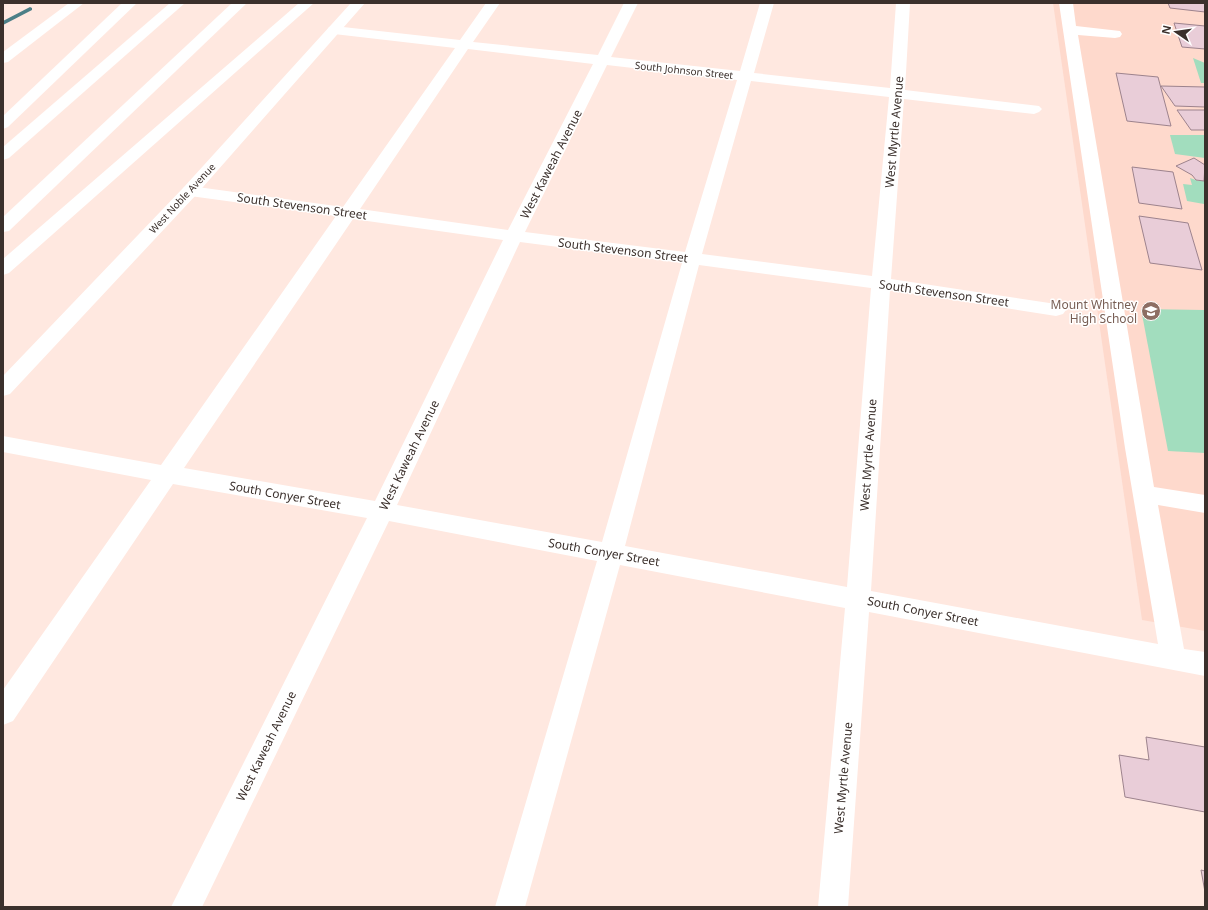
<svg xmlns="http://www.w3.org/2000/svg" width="1208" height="910" font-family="'Noto Sans',sans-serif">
	<rect width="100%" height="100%" fill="#ffe8e0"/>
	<polygon fill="#fed9cc" points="1053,3 1205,3 1205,631 1142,620"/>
	<g fill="#a2ddbe">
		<polygon points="1193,58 1205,63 1205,83 1201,83"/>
		<polygon points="1170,135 1205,135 1205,158 1175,154"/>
		<polygon points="1190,178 1199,181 1205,180 1205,205 1204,204 1187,201 1183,184 1192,185"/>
		<polygon points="1141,309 1205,310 1205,453 1168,451"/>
	</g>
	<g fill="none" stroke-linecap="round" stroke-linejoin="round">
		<polygon fill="#4c7f87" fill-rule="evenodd" points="30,7 32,8 32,10 3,25 3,21"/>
	</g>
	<g fill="#e9cdd8" stroke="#9d838d">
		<polygon points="1168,3 1205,3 1205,12 1170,8"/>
		<polygon points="1174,23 1205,26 1205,49 1182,47"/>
		<polygon points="1116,73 1158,77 1171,126 1127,121"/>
		<polygon points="1161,86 1205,87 1205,107 1175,106"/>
		<polygon points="1177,110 1205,110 1205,130 1191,130"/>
		<polygon points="1194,158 1205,165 1204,181 1196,180 1192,175 1176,166"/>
		<polygon points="1132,167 1173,172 1182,209 1139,203"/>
		<polygon points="1139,216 1188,223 1202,270 1150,263"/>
		<polygon points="1146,737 1205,747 1205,812 1125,797 1119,755 1149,760"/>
		<polygon points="1201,870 1205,871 1205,892"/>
	</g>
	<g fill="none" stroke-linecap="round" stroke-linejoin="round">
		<path fill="#fff" fill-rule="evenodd" d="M 486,3 L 500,3 L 473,42 L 598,55 L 624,3 L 638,3 L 611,57 L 740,71 L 760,3 L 774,3 L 754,73 L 890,88 L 896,3 L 910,3 L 905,90 L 1039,106 L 1042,109 L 1039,112 L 1034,114 L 904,99 L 891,279 L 1056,304 L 1063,306 L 1066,310 L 1063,314 L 1056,316 L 890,290 L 871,591 L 1158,644 L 1125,448 L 1059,3 L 1073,3 L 1076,26 L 1120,31 L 1122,34 L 1120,37 L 1115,38 L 1078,35 L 1154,487 L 1205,495 L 1205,513 L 1158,505 L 1184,649 L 1205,652 L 1205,676 L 869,612 L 848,907 L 818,907 L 845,608 L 620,565 L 525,907 L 495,907 L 597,561 L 389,521 L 202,907 L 171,907 L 367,518 L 173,484 L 13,721 L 3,725 L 3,690 L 151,480 L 3,452 L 3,436 L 161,465 L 336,216 L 190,196 L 184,195 L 182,191 L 184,187 L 190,186 L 343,207 L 455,48 L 334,34 L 329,33 L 327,30 L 329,27 L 334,26 L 460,40 ZM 468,49 L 593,64 L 508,230 L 360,209 ZM 607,65 L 737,80 L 685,252 L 525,232 ZM 751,81 L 889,97 L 872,276 L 702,254 ZM 353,219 L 503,240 L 375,501 L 184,468 ZM 520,242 L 682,263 L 602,542 L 397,505 ZM 699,265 L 871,288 L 847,587 L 625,546 Z"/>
		<g fill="#fff" fill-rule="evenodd">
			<polygon points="69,3 84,3 8,62 3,63 3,52"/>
			<polygon points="351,3 365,3 196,195 10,394 3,396 3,376 184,187"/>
		</g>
		<g fill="#fff" fill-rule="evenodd">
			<polygon points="122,3 137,3 8,127 3,129 3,116"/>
			<polygon points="170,3 185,3 9,158 3,160 3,147"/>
			<polygon points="232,3 247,3 9,231 3,232 3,217"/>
			<polygon points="299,3 314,3 9,273 3,275 3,259"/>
		</g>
	</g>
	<defs>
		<g id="school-disc" transform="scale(1)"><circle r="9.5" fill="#8d6e63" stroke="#fff"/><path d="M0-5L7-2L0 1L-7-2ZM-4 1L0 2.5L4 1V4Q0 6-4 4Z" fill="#fff"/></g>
	</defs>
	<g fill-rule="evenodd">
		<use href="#school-disc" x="1151" y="311"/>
	</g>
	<g text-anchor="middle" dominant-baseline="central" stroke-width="3" stroke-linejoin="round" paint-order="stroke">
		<g font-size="10" fill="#3b302c" stroke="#fff">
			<text transform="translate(684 70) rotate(6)">South Johnson Street</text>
			<text transform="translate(182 198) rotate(-47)">West Noble Avenue</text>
		</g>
		<g font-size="12" fill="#3b302c" stroke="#fff">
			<text transform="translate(894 132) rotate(-85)">West Myrtle Avenue</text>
			<text transform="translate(551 164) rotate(-63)">West Kaweah Avenue</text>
			<text transform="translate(302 206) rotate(8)">South Stevenson Street</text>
			<text transform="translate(623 250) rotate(7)">South Stevenson Street</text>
			<text transform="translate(944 293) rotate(8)">South Stevenson Street</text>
			<text transform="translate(409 455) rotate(-64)">West Kaweah Avenue</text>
			<text transform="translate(868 455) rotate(-86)">West Myrtle Avenue</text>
			<text transform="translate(285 495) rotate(10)">South Conyer Street</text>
			<text transform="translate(604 552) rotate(10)">South Conyer Street</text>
			<text transform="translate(923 611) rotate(11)">South Conyer Street</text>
			<text transform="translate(266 746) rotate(-64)">West Kaweah Avenue</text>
			<text transform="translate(843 778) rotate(-85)">West Myrtle Avenue</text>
		</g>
		<g font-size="12" fill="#785e54" stroke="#fff" text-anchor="end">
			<text x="1137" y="304">Mount Whitney<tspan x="1137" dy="14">High School</tspan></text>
		</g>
	</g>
	<rect width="1208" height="910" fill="none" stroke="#3b302c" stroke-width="8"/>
	<g transform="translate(1176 32) rotate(283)" stroke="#ffffff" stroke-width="3" paint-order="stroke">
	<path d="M0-3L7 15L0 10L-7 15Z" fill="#3b302c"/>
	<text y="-6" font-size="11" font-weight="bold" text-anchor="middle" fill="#3b302c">N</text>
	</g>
</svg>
